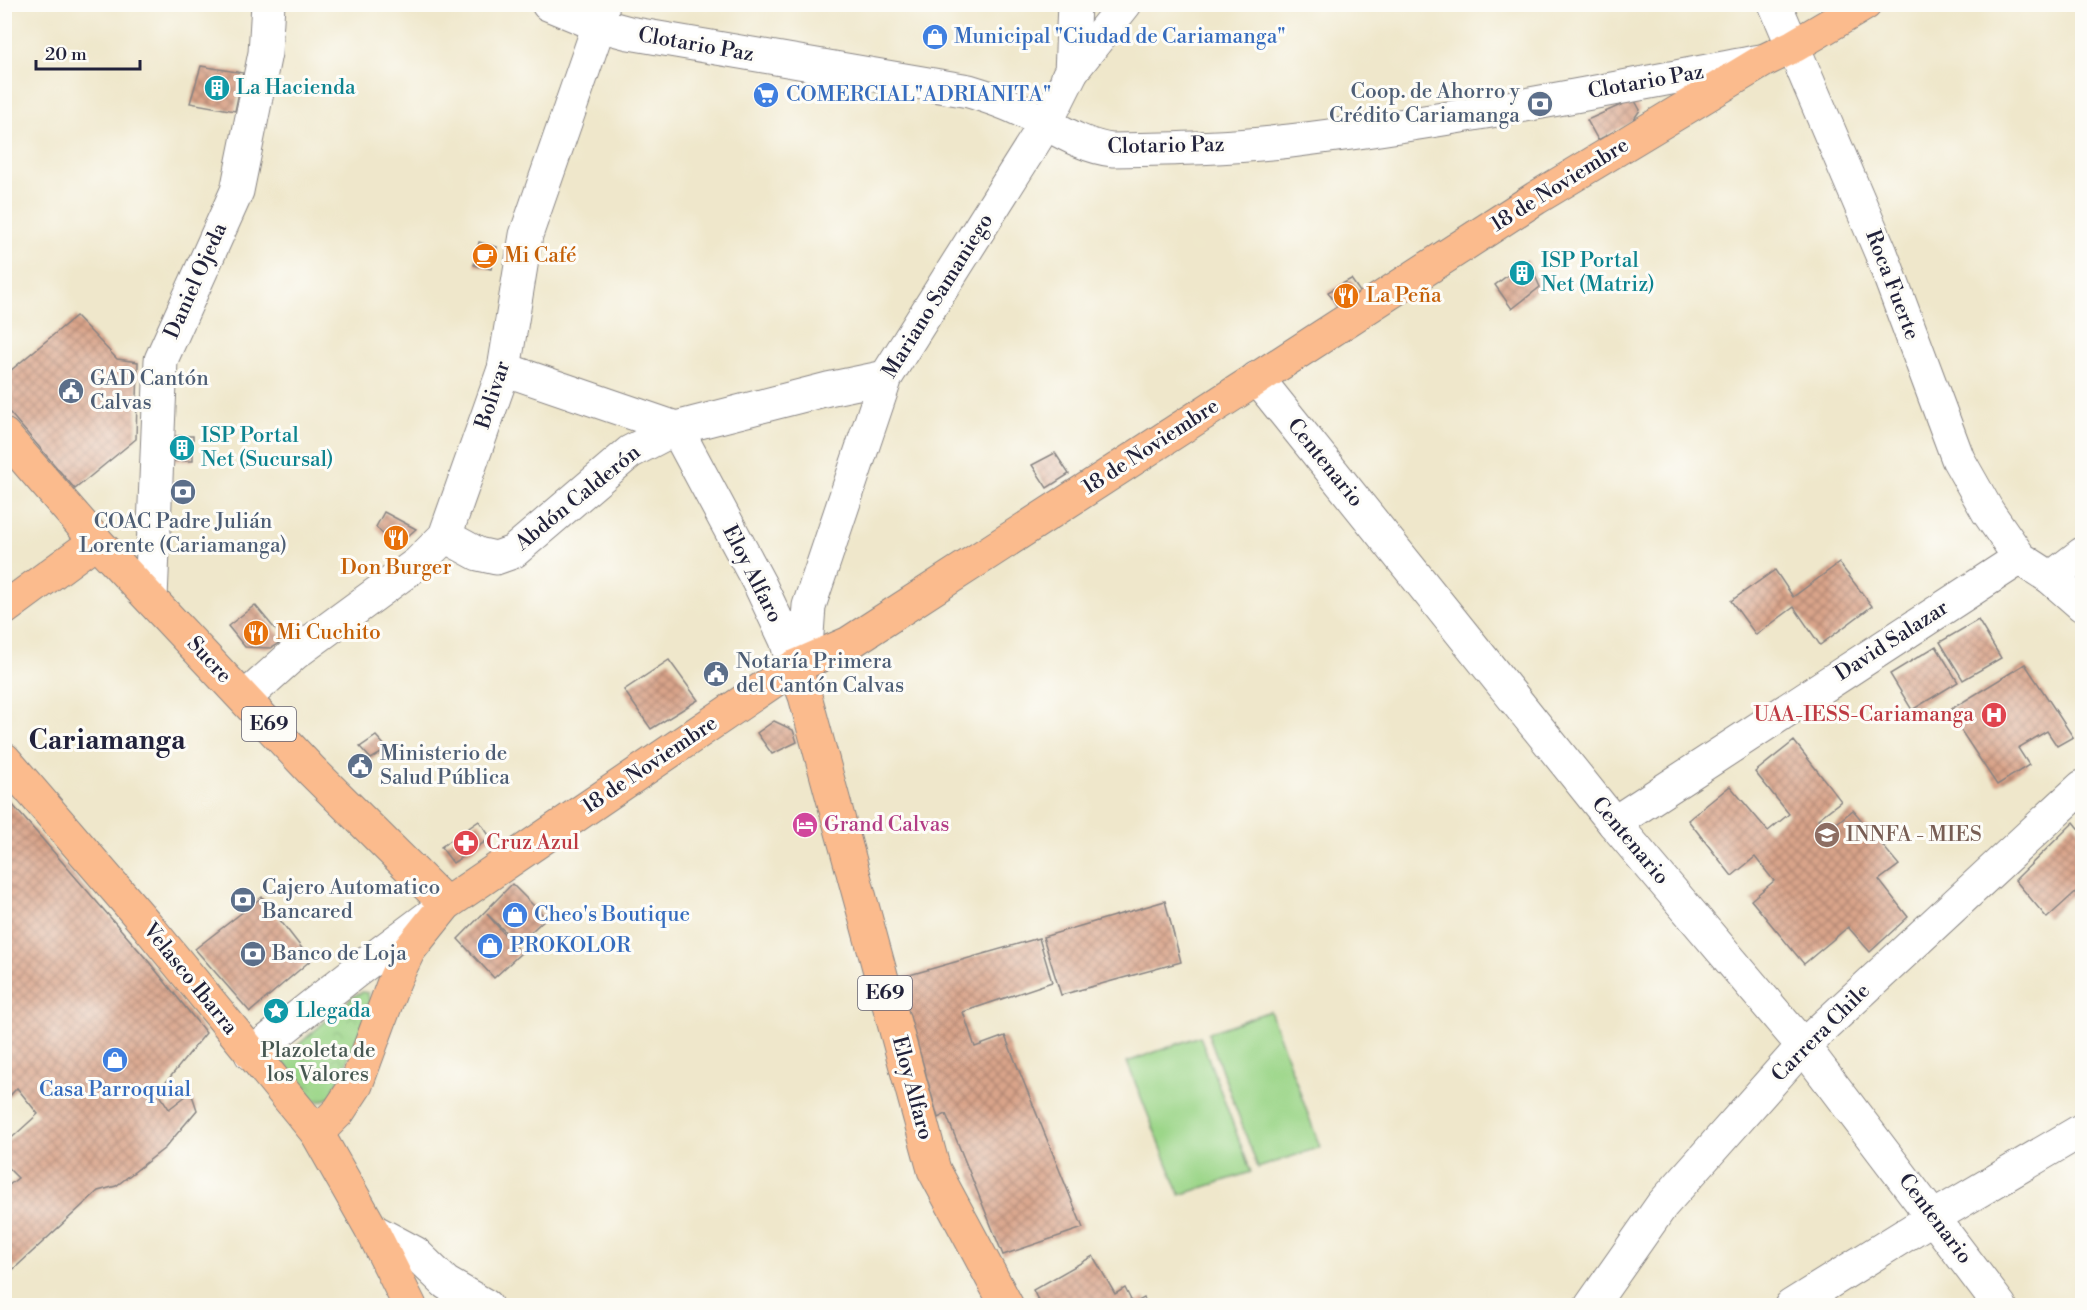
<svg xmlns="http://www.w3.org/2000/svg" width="2087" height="1310" font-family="'Libre Bodoni',serif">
	<defs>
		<pattern id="park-crowns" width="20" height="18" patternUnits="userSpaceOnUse" patternTransform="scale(1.5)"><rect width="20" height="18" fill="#9cd689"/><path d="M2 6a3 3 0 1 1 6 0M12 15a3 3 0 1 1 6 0" fill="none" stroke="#86b777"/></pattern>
		<pattern id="building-cross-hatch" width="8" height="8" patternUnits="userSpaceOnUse" patternTransform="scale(1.5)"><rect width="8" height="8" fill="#d9a48a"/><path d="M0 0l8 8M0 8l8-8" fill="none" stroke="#b08572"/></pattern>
	</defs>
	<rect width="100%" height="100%" fill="#fdfcf7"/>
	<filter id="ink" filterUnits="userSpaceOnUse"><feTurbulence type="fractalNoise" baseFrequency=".0167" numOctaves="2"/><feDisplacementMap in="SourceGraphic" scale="12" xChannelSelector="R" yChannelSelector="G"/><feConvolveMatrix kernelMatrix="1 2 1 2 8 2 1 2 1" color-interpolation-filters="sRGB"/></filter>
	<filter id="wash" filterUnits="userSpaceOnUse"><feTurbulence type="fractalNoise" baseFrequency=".008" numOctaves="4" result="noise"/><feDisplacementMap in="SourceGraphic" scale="24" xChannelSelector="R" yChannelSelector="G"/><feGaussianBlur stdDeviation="1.35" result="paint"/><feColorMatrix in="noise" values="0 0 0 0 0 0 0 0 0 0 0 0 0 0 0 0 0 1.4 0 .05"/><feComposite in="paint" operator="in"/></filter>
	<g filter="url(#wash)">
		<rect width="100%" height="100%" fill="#efe7cb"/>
		<g fill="#9cd689" stroke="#5f7c62" stroke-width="1.5">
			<polygon points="1270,1011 1320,1147 1258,1168 1208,1033"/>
			<polygon points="1200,1036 1251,1172 1180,1195 1127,1062"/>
		</g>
		<polygon fill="url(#park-crowns)" stroke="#5f7c62" stroke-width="1.5" points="362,992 368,993 370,1008 332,1096 321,1102 313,1099 281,1060 354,996"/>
		<g id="blocks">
			<g fill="url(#building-cross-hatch)">
				<polygon points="201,66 243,73 235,111 190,103"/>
				<polygon points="1634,99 1640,110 1632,122 1598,140 1587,120"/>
				<polygon points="479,242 497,247 491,269 474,265"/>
				<polygon points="1528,260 1540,287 1512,309 1495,285"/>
				<polygon points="1351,279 1365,299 1342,314 1328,292"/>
				<polygon points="76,316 117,359 138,362 136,439 75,489 4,406 4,376"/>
				<polygon points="172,436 193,436 193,461 171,461"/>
				<polygon points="1055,453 1069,474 1047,488 1032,465"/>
				<polygon points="384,512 416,529 395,547 376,527"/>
				<polygon points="1839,563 1872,606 1820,645 1794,607 1756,635 1731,601 1775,570 1793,597"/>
				<polygon points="255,605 284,640 271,648 245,647 228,626"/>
				<polygon points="1978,620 2001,658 1963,680 1940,642"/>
				<polygon points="1936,646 1958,682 1912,710 1890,674"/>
				<polygon points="669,660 698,700 651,729 624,690"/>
				<polygon points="2025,664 2073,737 2057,746 2047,731 2018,748 2029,765 1997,785 1948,711"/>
				<polygon points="774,721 793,730 797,742 772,754 757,733"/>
				<polygon points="376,736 388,749 371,759 360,747"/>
				<polygon points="1794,741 1841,801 1818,819 1827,831 1853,810 1899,865 1879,880 1908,917 1870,952 1848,927 1804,964 1751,900 1774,881 1755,857 1732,876 1688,820 1730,786 1768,831 1789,814 1755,772"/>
				<polygon points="5,796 149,962 206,1033 158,1092 169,1109 191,1092 197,1110 165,1148 116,1186 98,1191 4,1278 4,1189 18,1178 4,1164 4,1145 38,1114 17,1088 5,1101"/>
				<polygon points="479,821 491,838 453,863 441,847"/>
				<polygon points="2074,822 2082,832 2082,886 2047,918 2015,880"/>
				<polygon points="512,884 546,918 518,944 487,914 521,953 494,978 458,939"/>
				<polygon points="262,897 311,960 250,1012 195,949"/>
				<polygon points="1165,901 1181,962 1061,995 1043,937"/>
				<polygon points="1039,938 1052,982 963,1012 975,1047 1005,1036 1083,1228 1003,1255 946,1114 938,1118 899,978"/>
				<polygon points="1093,1256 1115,1294 1125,1288 1133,1304 1144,1298 1149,1306 1041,1306 1033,1290"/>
			</g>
		</g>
	</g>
	<g filter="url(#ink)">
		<use href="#blocks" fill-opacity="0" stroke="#888483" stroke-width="1.5"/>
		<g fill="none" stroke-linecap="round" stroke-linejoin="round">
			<g stroke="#888483" stroke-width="35">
				<g id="minor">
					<path d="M 548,4 L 599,25 L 629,33 L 969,91 C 989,97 1008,103 1026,113 C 1055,127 1080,146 1112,150 C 1171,149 1231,148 1290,141 C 1448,122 1605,90 1761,61"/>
					<polyline points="1775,4 1881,253 1958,459 1988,512 2020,558 2051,578 2082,605"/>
					<polyline points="1068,76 1125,4"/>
					<polyline points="504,369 676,428 760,585 786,640 794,667"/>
					<polyline points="1257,378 1614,823 1803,1046 2000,1306"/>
					<polyline points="445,536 478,554 496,558 513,552 630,452 676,428 828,389 886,377"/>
					<polyline points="2051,578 2082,554"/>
					<polyline points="151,598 161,360 237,191 265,53 268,4"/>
					<polyline points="794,667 807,634 809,606 886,377 1046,123 1071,73 1074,4"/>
					<polyline points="245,698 294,654 418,563 445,536 504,369 526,235 599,25 603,4"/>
					<polyline points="1614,823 2020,558"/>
					<polyline points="251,1054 355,972 430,916"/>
					<polyline points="372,1230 415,1253 446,1283 486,1306"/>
					<polyline points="1591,1306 1662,1205 1803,1046 2082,787"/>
					<polyline points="1791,1306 1934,1217 2082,1130"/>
				</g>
			</g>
			<g stroke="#888483" stroke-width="35">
				<g id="major">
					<polyline points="4,435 96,541 312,771 446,904"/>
					<polyline points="4,609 96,541"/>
					<polyline points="794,667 805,696 934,1170 1007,1306"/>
					<polyline points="4,759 146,924 317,1133 372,1230 410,1306"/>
					<polyline points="317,1133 339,1111 356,1085 395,979 409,950 446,904 794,667 849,643 1536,198 1763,61 1794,46 1865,4"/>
				</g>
			</g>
			<use href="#minor" stroke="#fff" stroke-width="33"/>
			<use href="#major" stroke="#fbbb8d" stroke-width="33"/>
		</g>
	</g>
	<defs>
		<g id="shop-disc" transform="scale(1.35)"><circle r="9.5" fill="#3f7fe0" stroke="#fdfcf7"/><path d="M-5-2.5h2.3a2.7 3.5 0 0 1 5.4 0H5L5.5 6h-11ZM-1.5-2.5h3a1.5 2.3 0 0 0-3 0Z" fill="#fff"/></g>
		<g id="building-disc" transform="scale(1.35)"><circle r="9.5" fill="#0f9aa8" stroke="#fdfcf7"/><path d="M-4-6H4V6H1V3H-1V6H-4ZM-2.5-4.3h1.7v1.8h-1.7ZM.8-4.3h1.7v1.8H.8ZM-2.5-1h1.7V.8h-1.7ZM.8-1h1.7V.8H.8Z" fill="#fff"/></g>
		<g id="supermarket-disc" transform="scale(1.35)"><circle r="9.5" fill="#3f7fe0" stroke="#fdfcf7"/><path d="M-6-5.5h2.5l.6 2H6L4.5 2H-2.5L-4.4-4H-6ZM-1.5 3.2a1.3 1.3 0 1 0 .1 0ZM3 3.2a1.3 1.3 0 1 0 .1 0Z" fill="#fff"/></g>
		<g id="bank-disc" transform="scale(1.35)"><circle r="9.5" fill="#5c6f8a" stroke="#fdfcf7"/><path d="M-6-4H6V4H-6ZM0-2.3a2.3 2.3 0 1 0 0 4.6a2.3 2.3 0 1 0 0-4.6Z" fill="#fff"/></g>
		<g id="cafe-disc" transform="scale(1.35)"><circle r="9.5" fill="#e8710a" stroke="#fdfcf7"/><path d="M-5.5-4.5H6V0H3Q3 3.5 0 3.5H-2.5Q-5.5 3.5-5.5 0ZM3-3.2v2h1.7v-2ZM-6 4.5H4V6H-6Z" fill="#fff"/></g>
		<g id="restaurant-disc" transform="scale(1.35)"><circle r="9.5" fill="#e8710a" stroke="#fdfcf7"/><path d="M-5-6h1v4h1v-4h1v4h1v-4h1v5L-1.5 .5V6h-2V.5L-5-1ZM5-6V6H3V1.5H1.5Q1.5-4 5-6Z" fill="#fff"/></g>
		<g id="civic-disc" transform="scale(1.35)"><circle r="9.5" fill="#5c6f8a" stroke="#fdfcf7"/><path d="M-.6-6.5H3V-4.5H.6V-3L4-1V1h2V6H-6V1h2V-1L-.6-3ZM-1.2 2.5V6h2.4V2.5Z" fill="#fff"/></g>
		<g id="hospital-disc" transform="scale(1.35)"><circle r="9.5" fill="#e0444e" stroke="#fdfcf7"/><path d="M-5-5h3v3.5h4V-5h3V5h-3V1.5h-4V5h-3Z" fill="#fff"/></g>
		<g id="hotel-disc" transform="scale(1.35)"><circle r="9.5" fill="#d1479c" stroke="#fdfcf7"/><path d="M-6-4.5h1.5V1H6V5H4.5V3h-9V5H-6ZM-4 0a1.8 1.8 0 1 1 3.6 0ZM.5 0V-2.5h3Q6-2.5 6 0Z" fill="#fff"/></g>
		<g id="school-disc" transform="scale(1.35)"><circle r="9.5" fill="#8d6e63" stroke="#fdfcf7"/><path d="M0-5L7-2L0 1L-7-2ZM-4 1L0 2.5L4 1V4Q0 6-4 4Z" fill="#fff"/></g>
		<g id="pharmacy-disc" transform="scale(1.35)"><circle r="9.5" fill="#e0444e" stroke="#fdfcf7"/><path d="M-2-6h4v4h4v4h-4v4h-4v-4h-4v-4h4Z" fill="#fff"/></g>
		<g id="sight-disc" transform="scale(1.35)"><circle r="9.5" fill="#0f9aa8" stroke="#fdfcf7"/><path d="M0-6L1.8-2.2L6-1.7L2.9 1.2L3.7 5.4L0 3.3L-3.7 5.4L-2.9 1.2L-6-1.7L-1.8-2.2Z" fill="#fff"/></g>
	</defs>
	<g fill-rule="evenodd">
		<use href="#shop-disc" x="935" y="37"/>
		<use href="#building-disc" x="217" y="88"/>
		<use href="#supermarket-disc" x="766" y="95"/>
		<use href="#bank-disc" x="1540" y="104"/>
		<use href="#cafe-disc" x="485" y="256"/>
		<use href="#building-disc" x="1522" y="273"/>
		<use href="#restaurant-disc" x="1346" y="296"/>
		<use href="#civic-disc" x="71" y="391"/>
		<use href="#building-disc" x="182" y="448"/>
		<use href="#bank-disc" x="183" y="492"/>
		<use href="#restaurant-disc" x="396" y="538"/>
		<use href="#restaurant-disc" x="256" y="633"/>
		<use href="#civic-disc" x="716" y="674"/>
		<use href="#hospital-disc" x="1994" y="715"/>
		<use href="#civic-disc" x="360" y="766"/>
		<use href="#hotel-disc" x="805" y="825"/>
		<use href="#school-disc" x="1827" y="835"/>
		<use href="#pharmacy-disc" x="466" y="843"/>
		<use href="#bank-disc" x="243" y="900"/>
		<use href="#shop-disc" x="515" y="915"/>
		<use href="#shop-disc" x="490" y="946"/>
		<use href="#bank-disc" x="253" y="954"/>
		<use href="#sight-disc" x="276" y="1011"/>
		<use href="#shop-disc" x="115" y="1060"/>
	</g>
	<g text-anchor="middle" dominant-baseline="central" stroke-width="6" stroke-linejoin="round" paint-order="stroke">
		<g fill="#fdfcf7" stroke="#646373" stroke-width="1.5">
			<rect x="242" y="707" width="54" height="34" rx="4.5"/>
			<rect x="858" y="976" width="54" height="34" rx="4.5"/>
		</g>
		<g font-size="20" font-weight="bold" fill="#22223b">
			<text x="269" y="724">E69</text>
			<text x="885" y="993">E69</text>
		</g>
		<g font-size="21" fill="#366cbe" stroke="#fdfcf7" text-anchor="start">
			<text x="954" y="37">Municipal "Ciudad de Cariamanga"</text>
			<text x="786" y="95">COMERCIAL"ADRIANITA"</text>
			<text x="534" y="915">Cheo's Boutique</text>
			<text x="510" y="946">PROKOLOR</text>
			<text x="115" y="1090" text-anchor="middle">Casa Parroquial</text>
		</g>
		<g font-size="21" fill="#22223b" stroke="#fdfcf7">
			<text transform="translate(696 45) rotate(10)">Clotario Paz</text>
			<text transform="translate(1646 82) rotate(-10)">Clotario Paz</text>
			<text transform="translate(1166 146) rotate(-1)">Clotario Paz</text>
			<text transform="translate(1560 185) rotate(-32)">18 de Noviembre</text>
			<text transform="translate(196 281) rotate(-66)">Daniel Ojeda</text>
			<text transform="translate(1892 285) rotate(69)">Roca Fuerte</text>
			<text transform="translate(938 296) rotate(-58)">Mariano Samaniego</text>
			<text transform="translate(493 395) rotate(-72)">Bolivar</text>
			<text transform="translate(1151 447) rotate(-33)">18 de Noviembre</text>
			<text transform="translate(1325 463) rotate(51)">Centenario</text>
			<text transform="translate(578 498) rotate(-39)">Abdón Calderón</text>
			<text transform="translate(752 574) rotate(63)">Eloy Alfaro</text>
			<text transform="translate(1892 641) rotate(-33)">David Salazar</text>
			<text transform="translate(209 660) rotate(47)">Sucre</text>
			<text transform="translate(650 765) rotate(-34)">18 de Noviembre</text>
			<text transform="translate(1630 841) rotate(50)">Centenario</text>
			<text transform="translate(190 979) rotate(51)">Velasco Ibarra</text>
			<text transform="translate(1821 1033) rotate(-45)">Carrera Chile</text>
			<text transform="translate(912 1088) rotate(75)">Eloy Alfaro</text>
			<text transform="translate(1935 1219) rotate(53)">Centenario</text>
		</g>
		<g font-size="21" fill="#0d838f" stroke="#fdfcf7" text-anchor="start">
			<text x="236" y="88">La Hacienda</text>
			<text x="1541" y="261">ISP Portal<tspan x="1541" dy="24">Net (Matriz)</tspan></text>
			<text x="201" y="436">ISP Portal<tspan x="201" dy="24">Net (Sucursal)</tspan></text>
			<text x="296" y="1011">Llegada</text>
		</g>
		<g font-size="21" fill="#4e5e75" stroke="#fdfcf7" text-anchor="start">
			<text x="1520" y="92" text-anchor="end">Coop. de Ahorro y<tspan x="1520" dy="24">Crédito Cariamanga</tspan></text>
			<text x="90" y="379">GAD Cantón<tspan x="90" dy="24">Calvas</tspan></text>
			<text x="183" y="522" text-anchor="middle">COAC Padre Julián<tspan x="183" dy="24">Lorente (Cariamanga)</tspan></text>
			<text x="736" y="662">Notaría Primera<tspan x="736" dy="24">del Cantón Calvas</tspan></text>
			<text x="380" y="754">Ministerio de<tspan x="380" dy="24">Salud Pública</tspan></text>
			<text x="262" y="888">Cajero Automatico<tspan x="262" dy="24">Bancared</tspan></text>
			<text x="272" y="954">Banco de Loja</text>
		</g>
		<g font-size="21" fill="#c56008" stroke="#fdfcf7" text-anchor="start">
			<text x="504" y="256">Mi Café</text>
			<text x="1366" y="296">La Peña</text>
			<text x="396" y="568" text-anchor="middle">Don Burger</text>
			<text x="276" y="633">Mi Cuchito</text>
		</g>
		<g font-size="21" fill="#be3a42" stroke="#fdfcf7" text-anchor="end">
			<text x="1974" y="715">UAA-IESS-Cariamanga</text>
			<text x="486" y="843" text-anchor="start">Cruz Azul</text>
		</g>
		<g font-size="21" fill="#b23c85" stroke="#fdfcf7" text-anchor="start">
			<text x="824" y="825">Grand Calvas</text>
		</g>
		<g font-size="21" fill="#785e54" stroke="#fdfcf7" text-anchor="start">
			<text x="1846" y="835">INNFA - MIES</text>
		</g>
		<g font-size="21" fill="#475852" stroke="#fdfcf7">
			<text x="318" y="1051">Plazoleta de<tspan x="318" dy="24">los Valores</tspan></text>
		</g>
		<g font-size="27" font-weight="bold" fill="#22223b" stroke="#fdfcf7">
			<text x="107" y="741">Cariamanga</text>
		</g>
	</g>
	<rect width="2087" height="1310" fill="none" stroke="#fdfcf7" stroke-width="24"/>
	<path d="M36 60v9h104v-9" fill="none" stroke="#22223b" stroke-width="3"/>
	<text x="45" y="60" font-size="18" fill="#22223b" stroke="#fdfcf7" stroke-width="4.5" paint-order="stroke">20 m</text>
</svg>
